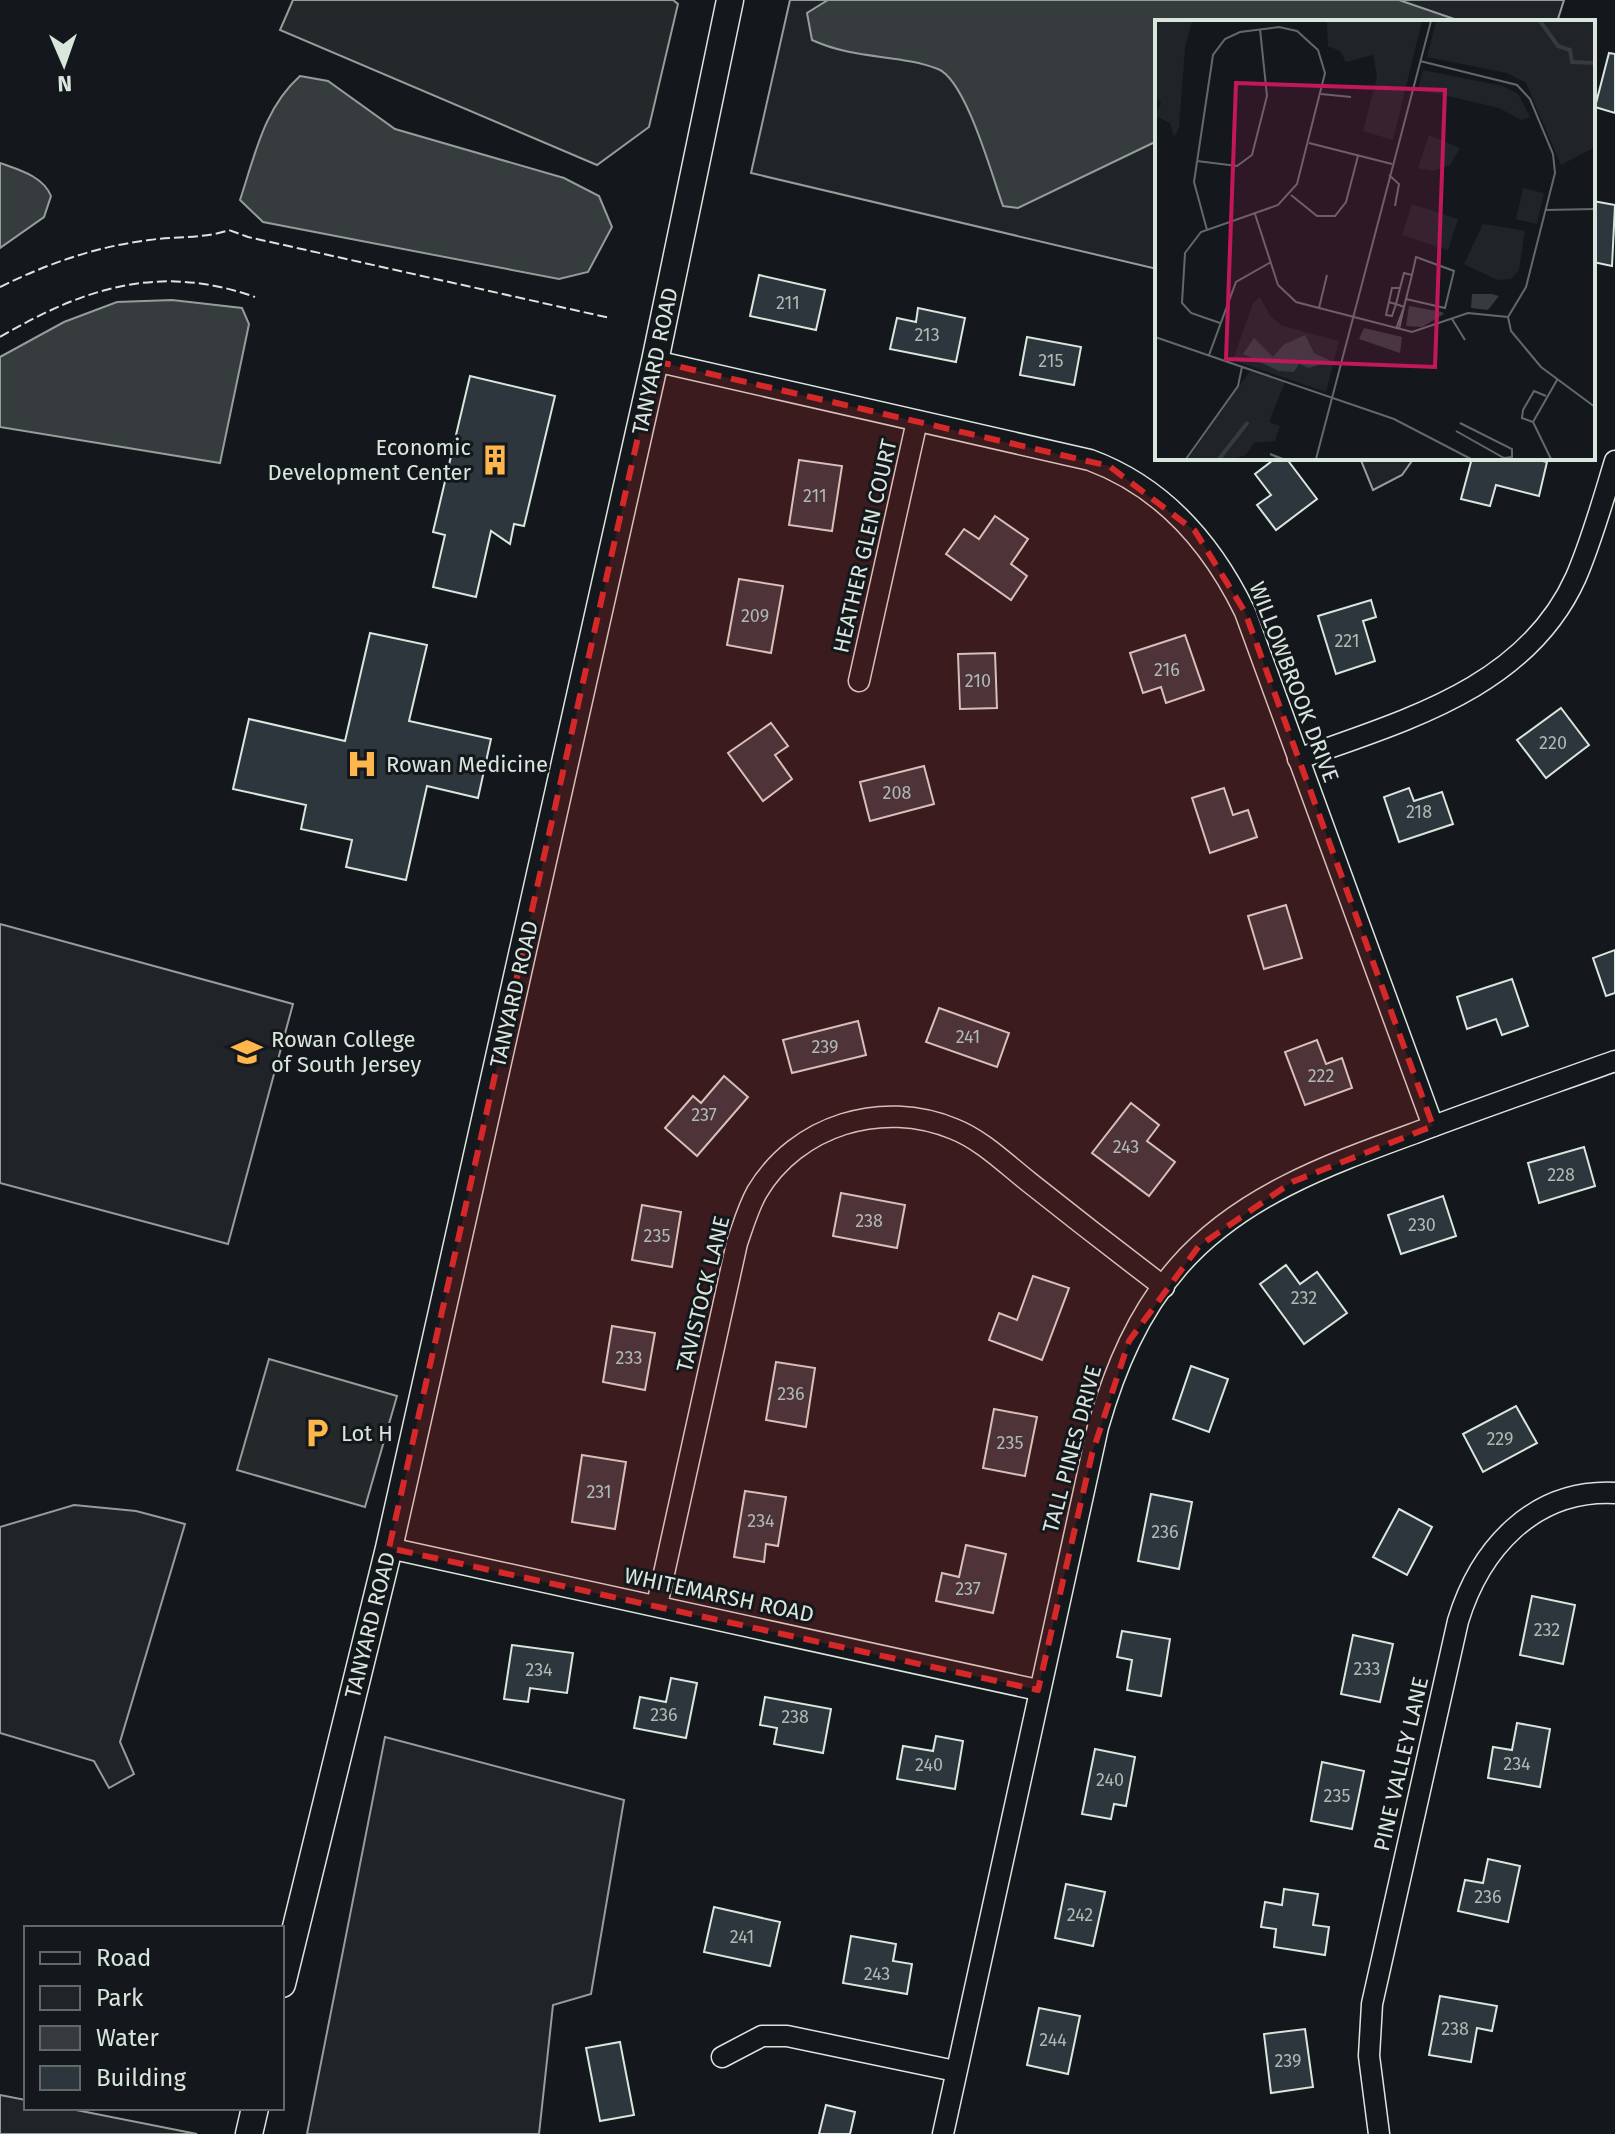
<svg xmlns="http://www.w3.org/2000/svg" width="1615" height="2134" font-family="'Fira Sans',sans-serif">
	<rect width="100%" height="100%" fill="#14181c"/>
	<g fill="#202428" stroke="#939e99" stroke-width="2">
		<polygon points="790,0 1564,0 1557,22 1157,22 1157,269 751,173"/>
		<polygon points="1360,458 1414,458 1402,475 1373,490"/>
		<polygon points="0,924 293,1004 228,1244 0,1183"/>
		<polygon points="74,1505 136,1511 185,1524 120,1742 134,1774 109,1788 94,1761 0,1733 0,1527"/>
		<polygon points="385,1737 624,1800 591,1994 553,2005 539,2134 307,2134"/>
		<polygon points="0,2095 26,2100 26,2108 66,2108 197,2134 0,2134"/>
	</g>
	<g fill="#24282b" stroke="#939e99" stroke-width="2">
		<polygon points="293,0 673,0 678,4 649,127 597,165 280,30"/>
		<polygon points="269,1359 397,1396 365,1507 237,1470"/>
	</g>
	<g fill="#363b3e" stroke="#939e99" stroke-width="2">
		<path d="M 828,0 L 1399,0 L 1463,22 L 1157,22 L 1157,141 L 1018,208 L 1003,206 C 992,176 966,80 938,69 C 900,54 855,60 812,40 L 807,13 Z"/>
		<path d="M 300,76 L 328,81 L 395,129 L 564,178 L 599,196 L 612,227 L 588,272 L 559,279 L 263,222 L 240,200 C 255,155 264,108 300,76 Z"/>
		<path d="M 0,163 C 19,170 43,176 51,196 L 44,217 L 0,248 Z"/>
		<polygon points="172,300 242,308 249,324 220,463 0,427 0,357 64,322 117,302"/>
	</g>
	<g fill="#2c363c" stroke="#d8e6dc" stroke-width="2">
		<polygon points="1609,53 1615,54 1615,113 1595,107"/>
		<polygon points="1593,201 1615,205 1612,266 1593,262"/>
		<polygon points="759,275 825,290 816,330 750,316"/>
		<polygon points="918,308 965,318 956,362 890,349 897,318 916,322"/>
		<polygon points="1027,337 1081,347 1074,385 1020,375"/>
		<polygon points="470,376 555,396 524,526 514,524 510,544 491,531 476,597 433,587 445,535 433,532"/>
		<polygon points="1276,458 1286,458 1317,499 1276,530 1257,505 1271,495 1255,474"/>
		<polygon points="1472,458 1530,458 1547,462 1539,496 1496,485 1490,506 1461,499"/>
		<polygon points="799,460 842,466 832,531 789,525"/>
		<polygon points="995,516 1028,539 1011,564 1027,576 1011,600 946,554 964,529 979,539"/>
		<polygon points="739,579 783,586 771,653 727,645"/>
		<polygon points="1371,600 1376,617 1363,621 1375,661 1336,674 1318,616"/>
		<polygon points="370,633 427,645 409,721 491,739 478,798 427,786 406,880 346,867 352,840 301,829 306,805 233,789 249,719 345,741"/>
		<polygon points="1185,635 1204,690 1166,703 1161,687 1143,693 1130,653"/>
		<polygon points="995,653 997,708 960,709 958,654"/>
		<polygon points="1561,708 1589,745 1546,778 1517,740"/>
		<polygon points="771,723 788,746 775,755 792,779 763,801 728,753"/>
		<polygon points="924,766 934,804 870,821 860,782"/>
		<polygon points="1224,788 1233,815 1248,810 1257,837 1210,853 1192,798"/>
		<polygon points="1409,788 1414,801 1442,792 1453,824 1399,842 1384,797"/>
		<polygon points="1286,905 1302,958 1264,969 1248,916"/>
		<polygon points="1615,950 1615,993 1606,996 1593,958"/>
		<polygon points="1512,979 1528,1026 1502,1035 1496,1019 1467,1029 1457,997"/>
		<polygon points="939,1008 1009,1033 997,1067 926,1042"/>
		<polygon points="858,1021 866,1055 792,1073 783,1040"/>
		<polygon points="1317,1040 1326,1064 1342,1058 1352,1088 1305,1105 1285,1052"/>
		<polygon points="724,1076 748,1097 697,1156 665,1128 693,1096 701,1103"/>
		<polygon points="1131,1103 1159,1125 1147,1141 1175,1162 1149,1196 1092,1153"/>
		<polygon points="1584,1147 1595,1186 1539,1203 1528,1163"/>
		<polygon points="841,1193 905,1205 897,1248 833,1236"/>
		<polygon points="1443,1196 1456,1236 1401,1254 1388,1215"/>
		<polygon points="642,1205 681,1212 672,1267 632,1260"/>
		<polygon points="1286,1265 1300,1284 1317,1272 1347,1313 1304,1344 1260,1284"/>
		<polygon points="1033,1276 1069,1288 1042,1360 989,1340 999,1313 1017,1320"/>
		<polygon points="612,1326 655,1333 645,1390 603,1382"/>
		<polygon points="776,1362 815,1368 806,1427 766,1420"/>
		<polygon points="1191,1366 1228,1379 1209,1432 1173,1419"/>
		<polygon points="1516,1406 1537,1443 1483,1472 1463,1434"/>
		<polygon points="994,1409 1037,1417 1025,1476 983,1468"/>
		<polygon points="582,1455 626,1462 615,1529 572,1522"/>
		<polygon points="745,1491 786,1497 778,1546 766,1544 764,1562 734,1557"/>
		<polygon points="1151,1494 1192,1502 1179,1569 1138,1561"/>
		<polygon points="1399,1509 1432,1527 1407,1575 1373,1557"/>
		<polygon points="966,1545 1006,1554 993,1613 936,1601 942,1573 959,1577"/>
		<polygon points="1532,1596 1575,1605 1563,1664 1520,1655"/>
		<polygon points="1122,1631 1170,1639 1161,1696 1127,1690 1132,1660 1117,1657"/>
		<polygon points="1353,1635 1393,1644 1380,1702 1341,1694"/>
		<polygon points="512,1645 573,1653 567,1693 530,1688 528,1702 504,1699"/>
		<polygon points="671,1678 697,1683 686,1738 634,1728 640,1697 666,1702"/>
		<polygon points="765,1697 831,1709 823,1753 774,1744 777,1728 760,1725"/>
		<polygon points="1517,1723 1550,1729 1540,1787 1488,1778 1493,1747 1512,1750"/>
		<polygon points="936,1736 963,1741 955,1789 897,1779 903,1746 933,1751"/>
		<polygon points="1095,1749 1135,1757 1126,1806 1114,1804 1111,1819 1082,1814"/>
		<polygon points="1322,1762 1364,1771 1352,1829 1311,1821"/>
		<polygon points="1488,1859 1520,1866 1508,1922 1458,1911 1465,1880 1483,1883"/>
		<polygon points="1066,1884 1105,1892 1093,1946 1055,1938"/>
		<polygon points="1284,1889 1318,1894 1313,1925 1329,1927 1325,1955 1274,1947 1276,1929 1261,1927 1265,1902 1282,1905"/>
		<polygon points="714,1907 780,1922 770,1966 704,1952"/>
		<polygon points="851,1936 896,1944 893,1961 912,1964 907,1994 843,1983"/>
		<polygon points="1440,1996 1497,2006 1492,2031 1477,2028 1471,2062 1429,2055"/>
		<polygon points="1039,2008 1080,2016 1068,2074 1027,2065"/>
		<polygon points="1305,2029 1313,2087 1271,2093 1264,2034"/>
		<polygon points="620,2042 634,2115 600,2121 586,2048"/>
		<polygon points="826,2105 855,2112 850,2134 819,2134"/>
	</g>
	<g fill="none" stroke-linecap="round" stroke-linejoin="round">
		<g stroke="#d8e6dc" stroke-width="23">
			<g id="minor">
				<path d="M 655,361 L 1090,460 C 1163,487 1212,544 1245,612 L 1433,1126"/>
				<polyline points="859,681 917,421"/>
				<path d="M 1298,759 C 1402,721 1526,689 1576,577 C 1592,540 1603,500 1615,461"/>
				<polyline points="389,1548 1038,1690"/>
				<path d="M 657,1605 L 737,1243 C 743,1226 748,1208 757,1192 C 797,1125 882,1099 954,1129 C 982,1140 1006,1164 1029,1182 C 1073,1217 1118,1252 1164,1287"/>
				<polyline points="722,2057 762,2036 787,2036 955,2071"/>
				<path d="M 943,2134 L 1098,1427 C 1115,1368 1138,1313 1179,1266 C 1240,1196 1330,1164 1415,1133 C 1481,1108 1548,1085 1615,1061"/>
				<path d="M 1379,2134 L 1369,2056 L 1372,2004 L 1458,1621 C 1480,1549 1533,1489 1615,1493"/>
			</g>
		</g>
		<g stroke="#d8e6dc" stroke-width="29">
			<g id="tertiary">
				<polyline points="282,1984 389,1548 655,361 730,0"/>
				<polyline points="249,2134 255,2108"/>
			</g>
		</g>
		<use href="#minor" stroke="#14181c" stroke-width="20"/>
		<use href="#tertiary" stroke="#14181c" stroke-width="26"/>
		<g stroke="#d8e6dc" stroke-width="2" stroke-dasharray="10 4" stroke-linecap="butt">
			<path d="M 0,287 C 49,263 95,247 149,240 C 177,236 203,239 229,230 L 248,237 L 610,318"/>
			<path d="M 0,337 C 84,288 159,263 255,297"/>
		</g>
	</g>
	<path fill="#d62828" fill-opacity="0.2" stroke="#d62828" stroke-width="6" stroke-dasharray="16 10" stroke-linejoin="round" d="M 655,361 L 1109,466 L 1195,531 L 1245,612 L 1433,1126 L 1292,1182 L 1199,1246 L 1129,1341 L 1092,1454 L 1038,1690 L 389,1548 Z"/>
	<defs>
		<g id="building-bare" transform="scale(2.4)"><path d="M-4-6H4V6H1V3H-1V6H-4ZM-2.5-4.3h1.7v1.8h-1.7ZM.8-4.3h1.7v1.8H.8ZM-2.5-1h1.7V.8h-1.7ZM.8-1h1.7V.8H.8Z" fill="#ffb74d" stroke="#14181c" stroke-width="2.5" paint-order="stroke"/></g>
		<g id="hospital-bare" transform="scale(2.4)"><path d="M-5-5h3v3.5h4V-5h3V5h-3V1.5h-4V5h-3Z" fill="#ffb74d" stroke="#14181c" stroke-width="2.5" paint-order="stroke"/></g>
		<g id="university-bare" transform="scale(2.4)"><path d="M0-5L7-2L0 1L-7-2ZM-4 1L0 2.5L4 1V4Q0 6-4 4Z" fill="#ffb74d" stroke="#14181c" stroke-width="2.5" paint-order="stroke"/></g>
		<g id="parking-bare" transform="scale(2.4)"><path d="M-3.5-5.5H1a3.5 3.5 0 0 1 0 7H-1V5.5H-3.5ZM-1-3.4V-.6H.8a1.4 1.4 0 0 0 0-2.8Z" fill="#ffb74d" stroke="#14181c" stroke-width="2.5" paint-order="stroke"/></g>
	</defs>
	<g fill-rule="evenodd">
		<use href="#building-bare" x="495" y="460"/>
		<use href="#hospital-bare" x="362" y="764"/>
		<use href="#university-bare" x="247" y="1052"/>
		<use href="#parking-bare" x="317" y="1433"/>
	</g>
	<g text-anchor="middle" dominant-baseline="central" stroke-width="6" stroke-linejoin="round" paint-order="stroke">
		<g font-size="18" fill="#adbab4">
			<text x="788" y="303">211</text>
			<text x="927" y="335">213</text>
			<text x="1051" y="361">215</text>
			<text x="815" y="496">211</text>
			<text x="755" y="616">209</text>
			<text x="1347" y="641">221</text>
			<text x="1167" y="670">216</text>
			<text x="978" y="681">210</text>
			<text x="1553" y="743">220</text>
			<text x="897" y="793">208</text>
			<text x="1419" y="812">218</text>
			<text x="968" y="1037">241</text>
			<text x="825" y="1047">239</text>
			<text x="1321" y="1076">222</text>
			<text x="704" y="1115">237</text>
			<text x="1126" y="1147">243</text>
			<text x="1561" y="1175">228</text>
			<text x="869" y="1221">238</text>
			<text x="1422" y="1225">230</text>
			<text x="657" y="1236">235</text>
			<text x="1304" y="1298">232</text>
			<text x="629" y="1358">233</text>
			<text x="791" y="1394">236</text>
			<text x="1500" y="1439">229</text>
			<text x="1010" y="1443">235</text>
			<text x="599" y="1492">231</text>
			<text x="761" y="1521">234</text>
			<text x="1165" y="1532">236</text>
			<text x="968" y="1589">237</text>
			<text x="1547" y="1630">232</text>
			<text x="1367" y="1669">233</text>
			<text x="539" y="1670">234</text>
			<text x="664" y="1715">236</text>
			<text x="795" y="1717">238</text>
			<text x="1517" y="1764">234</text>
			<text x="929" y="1765">240</text>
			<text x="1110" y="1780">240</text>
			<text x="1337" y="1796">235</text>
			<text x="1488" y="1897">236</text>
			<text x="1080" y="1915">242</text>
			<text x="742" y="1937">241</text>
			<text x="877" y="1974">243</text>
			<text x="1455" y="2029">238</text>
			<text x="1053" y="2040">244</text>
			<text x="1288" y="2061">239</text>
		</g>
		<g font-size="22" fill="#d8e6dc" stroke="#14181c">
			<text transform="translate(655 361) rotate(-78)">TANYARD ROAD</text>
			<text transform="translate(865 546) rotate(-77)">HEATHER GLEN COURT</text>
			<text transform="translate(1294 682) rotate(69)">WILLOWBROOK DRIVE</text>
			<text transform="translate(514 994) rotate(-77)">TANYARD ROAD</text>
			<text transform="translate(703 1294) rotate(-76)">TAVISTOCK LANE</text>
			<text transform="translate(1072 1449) rotate(-75)">TALL PINES DRIVE</text>
			<text transform="translate(719 1595) rotate(12)">WHITEMARSH ROAD</text>
			<text transform="translate(370 1625) rotate(-76)">TANYARD ROAD</text>
			<text transform="translate(1401 1764) rotate(-77)">PINE VALLEY LANE</text>
		</g>
		<g font-size="22" fill="#d8e6dc" stroke="#14181c" text-anchor="start">
			<text x="471" y="447" text-anchor="end">Economic<tspan x="471" dy="25">Development Center</tspan></text>
			<text x="386" y="764">Rowan Medicine</text>
			<text x="271" y="1039">Rowan College<tspan x="271" dy="25">of South Jersey</tspan></text>
			<text x="341" y="1433">Lot H</text>
		</g>
	</g>
	<g transform="translate(1155 20)">
		<rect width="440" height="440" fill="#14181c"/>
		<path d="M 0,1 L 37,1 L 30,28 L 24,107 L 19,117 L 15,103 L 0,96 L 6,83 L 0,74 ZM 172,1 L 267,1 L 238,120 L 208,111 L 222,57 L 218,35 L 191,42 L 185,31 L 173,26 ZM 281,1 L 440,1 L 440,127 L 406,145 L 371,63 L 352,53 L 272,37 ZM 268,50 L 348,66 L 363,74 L 375,97 L 366,100 L 344,88 L 263,69 ZM 274,115 L 305,128 L 295,145 L 278,151 L 263,148 ZM 368,168 L 389,173 L 382,204 L 361,199 ZM 257,184 L 303,199 L 293,230 L 247,215 ZM 328,204 L 370,211 L 364,250 L 356,259 L 342,260 L 309,244 ZM 105,277 L 116,297 L 128,306 L 184,321 L 171,372 L 78,340 L 98,283 ZM 95,351 L 130,362 L 114,402 L 125,406 L 120,421 L 99,423 L 91,435 L 77,439 L 33,439 Z" fill="#202428"/>
		<path d="M 317,274 L 337,274 L 344,276 L 333,290 L 316,288 ZM 254,286 L 287,292 L 289,294 L 267,307 L 251,306 ZM 209,308 L 247,317 L 245,333 L 204,319 ZM 150,315 L 159,333 L 176,341 L 154,348 L 144,344 L 139,352 L 124,351 L 88,334 L 99,318 L 118,337 L 128,325 Z" fill="#363b3e"/>
		<path fill="none" stroke="#363b3e" stroke-width="4" d="M 385,1 L 403,26 L 415,30 L 417,42 L 440,43M 64,439 L 93,402"/>
		<path fill="none" stroke="#626a69" stroke-width="2" d="M 265,41 L 362,65 L 375,79 L 398,134 L 400,153 L 371,267 L 353,297M 166,74 L 196,77M 154,123 L 237,144M 42,141 L 82,146 L 97,135 L 112,76 L 105,9M 234,155 L 244,164 L 240,186M 136,175 L 162,196 L 180,196 L 191,182 L 203,136M 390,190 L 440,189M 100,194 L 123,265 L 141,282 L 257,312 L 313,293 L 353,297M 52,210 L 39,162 L 58,35 L 70,19 L 85,12 L 124,7 L 142,11 L 163,30 L 170,53 L 142,164 L 123,185 L 46,212 L 30,233 L 27,283 L 36,293 L 65,303M 261,237 L 299,251 L 290,288 L 251,279 L 249,287 L 241,284 L 237,296 L 231,295 L 237,268 L 245,268 L 249,253 L 257,255 ZM 251,279 L 257,255M 233,282 L 241,284 L 245,268M 164,288 L 172,255M 353,297 L 356,311 L 386,347 L 440,387M 297,299 L 310,320M 241,309 L 249,287 L 244,309M 0,317 L 239,399 L 316,439M 54,335 L 81,262 L 116,242M 378,402 L 367,398 L 368,390 L 379,371 L 391,376M 301,411 L 349,438 L 357,437 L 357,429 L 305,403M 31,439 L 83,366 L 87,347M 126,439 L 115,434 L 128,439M 161,439 L 276,1M 396,439 L 378,402 L 402,360"/>
		<path fill="#c2185b" fill-opacity="0.15" stroke="#c2185b" stroke-width="4" d="M 81,63 L 290,70 L 280,347 L 71,339 Z"/>
		<rect width="440" height="440" fill="none" stroke="#d8e6dc" stroke-width="4"/>
	</g>
	<rect x="24" y="1926" width="260" height="184" fill="#14181c" stroke="#626a69" stroke-width="2"/>
	<rect x="40" y="1952" width="40" height="12" fill="#14181c" stroke="#626a69" stroke-width="2"/>
	<text x="96" y="1966" font-size="24" fill="#d8e6dc">Road</text>
	<rect x="40" y="1986" width="40" height="24" fill="#202428" stroke="#626a69" stroke-width="2"/>
	<text x="96" y="2006" font-size="24" fill="#d8e6dc">Park</text>
	<rect x="40" y="2026" width="40" height="24" fill="#363b3e" stroke="#626a69" stroke-width="2"/>
	<text x="96" y="2046" font-size="24" fill="#d8e6dc">Water</text>
	<rect x="40" y="2066" width="40" height="24" fill="#2c363c" stroke="#626a69" stroke-width="2"/>
	<text x="96" y="2086" font-size="24" fill="#d8e6dc">Building</text>
	<g transform="translate(64 64) rotate(178)" stroke="#14181c" stroke-width="6" paint-order="stroke">
	<path d="M0-6L14 30L0 20L-14 30Z" fill="#d8e6dc"/>
	<text y="-12" font-size="22" font-weight="bold" text-anchor="middle" fill="#d8e6dc">N</text>
	</g>
</svg>
